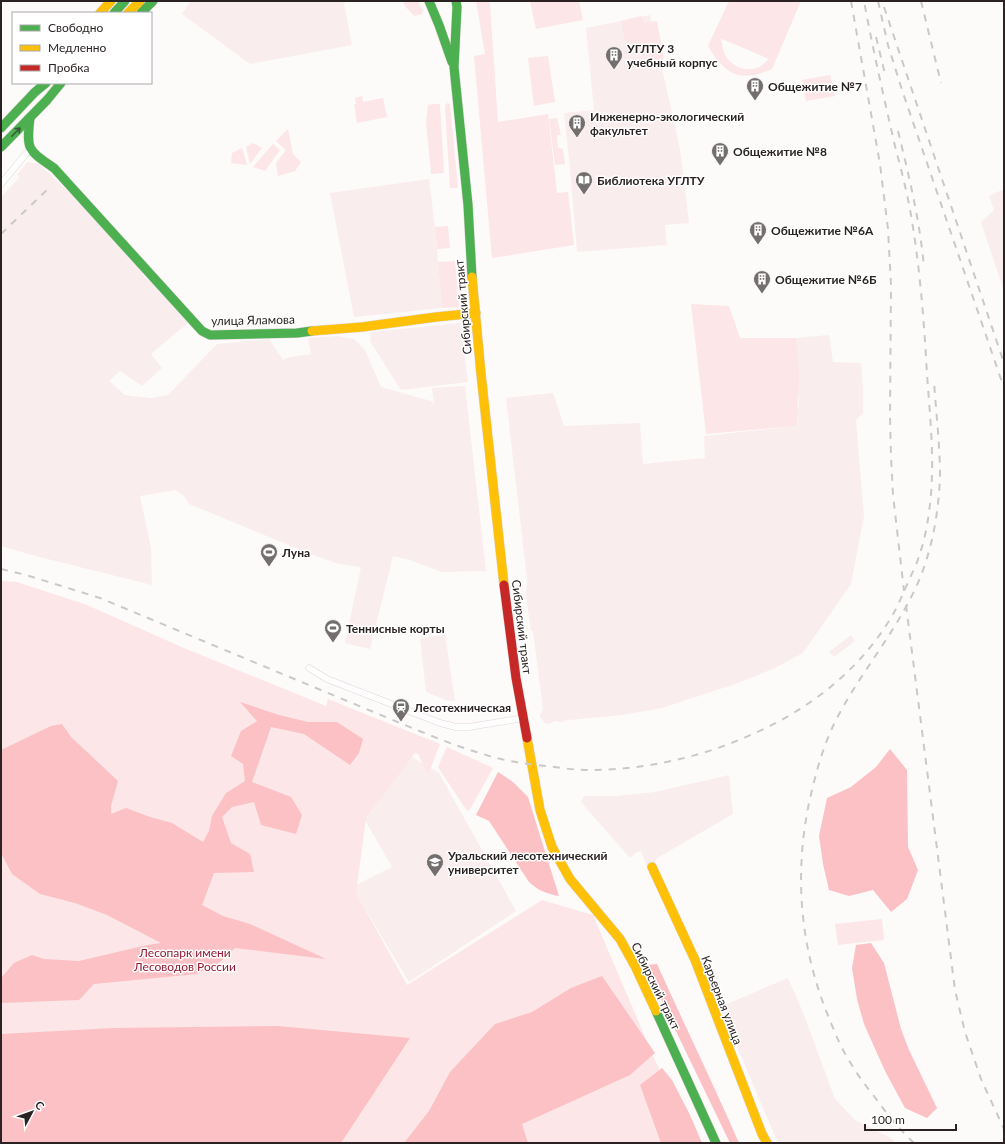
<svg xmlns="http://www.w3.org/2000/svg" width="1005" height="1144" font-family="Lato,sans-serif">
	<rect width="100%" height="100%" fill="#fdfafa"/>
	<g fill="#faedee">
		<polygon points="191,1 351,1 344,3 352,45 250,64 182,14"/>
		<polygon points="650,15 680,149 689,223 665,225 667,245 577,252 570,168 564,113 594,110 586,28"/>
		<polygon points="28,162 39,164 89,211 140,268 144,277 154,284 188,323 151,354 162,368 142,386 120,371 109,381 125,395 151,398 168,395 217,344 269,339 283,360 290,357 311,354 308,338 338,336 354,339 365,350 381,387 431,401 434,405 432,388 465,386 486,571 442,572 410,560 393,556 370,649 345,643 361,567 339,564 308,553 189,504 184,496 176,490 140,496 151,548 152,585 39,557 1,546 1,197 19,178 17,174"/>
		<polygon points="429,179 435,227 442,308 354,317 330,193"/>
		<polygon points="1004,189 1004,291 981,222 994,210 989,196"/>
		<polygon points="460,323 468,382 401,390 370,341 371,332"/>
		<polygon points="829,335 833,362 861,363 863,390 863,413 856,420 864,516 851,584 803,653 775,668 738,683 662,708 622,715 569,720 569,719 562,722 555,721 549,724 545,723 541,718 540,715 543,709 533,631 531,631 526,597 527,579 506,398 553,393 564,426 640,423 643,464 705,458 704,436 796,426 798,420 797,412 799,407 798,394 799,384 796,338"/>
		<polygon points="445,635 455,701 448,701 426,692 420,638"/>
		<polygon points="851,635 855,641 834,657 829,652"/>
		<polygon points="410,756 439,773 516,911 409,982 352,887 392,867 365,820"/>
		<polygon points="729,775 733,814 657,858 654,863 654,867 648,869 641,851 635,853 630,858 581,802 584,796 617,796 655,792"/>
		<polygon points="788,978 804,1015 835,1099 855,1120 891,1138 896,1143 778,1143 720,1007"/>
	</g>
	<g fill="#fce6e7" fill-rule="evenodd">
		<polygon points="403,1 418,1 423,11 422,14 414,16 405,6"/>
		<polygon points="476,1 489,1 490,4 498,122 548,114 557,193 568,192 574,245 492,258 474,56 485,54"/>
		<polygon points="530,1 579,1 583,20 536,29"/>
		<path d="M 729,1 L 801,1 L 772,69 C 740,83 725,75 708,46 ZM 721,39 L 722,39 L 769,59 C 766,61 764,64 761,66 C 750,73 734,68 727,58 C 723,52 722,45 721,39 Z"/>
		<polygon points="641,16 644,23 657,21 664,59 658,60 625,40 621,21"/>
		<polygon points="548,56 555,102 534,106 528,58"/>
		<polygon points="830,75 835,96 806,101 802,80"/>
		<polygon points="362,96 363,102 383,98 387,117 357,123 354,104 356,104 355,98"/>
		<polygon points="447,103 450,104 458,188 450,188 445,106"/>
		<polygon points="433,104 440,104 444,173 431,174 426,122 428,105"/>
		<polygon points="557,118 561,135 557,135 558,148 563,149 565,164 555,165 549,119"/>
		<polygon points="288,129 293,154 301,162 295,171 278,176 276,163 286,150 276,141"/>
		<polygon points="253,143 262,148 250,164 246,147"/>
		<polygon points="273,144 280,150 265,171 253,167"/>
		<polygon points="242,148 247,165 231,163 232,153"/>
		<polygon points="448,226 450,248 437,249 435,227"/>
		<polygon points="455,261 459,307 442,308 438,262"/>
		<path d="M 691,304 L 729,306 L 740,338 L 796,338 C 797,353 800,371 799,385 C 799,388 798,391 798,395 C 797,405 799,415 796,426 L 706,434 Z"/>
		<polygon points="1,581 17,582 87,605 184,648 326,706 328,699 440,744 428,775 418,754 415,753 366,818 356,893 407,985 542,900 593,915 654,1058 695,1143 1,1143"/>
		<polygon points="447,747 493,768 469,811 465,808 438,767"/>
		<polygon points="882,919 884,940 838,945 835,924"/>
	</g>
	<g fill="#fbc1c5">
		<polygon points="240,702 279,715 308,722 337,722 363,739 359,753 350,765 304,734 271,727 252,782 291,797 302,815 296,834 261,825 254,802 232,807 222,817 231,843 250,854 254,872 214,873 202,905 223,916 250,924 326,959 235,948 220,962 197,974 94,984 79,1000 1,1003 1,978 14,963 32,955 44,959 79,961 147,945 161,943 107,915 75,903 40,894 12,874 1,853 1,750 51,726 62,724 71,737 118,781 111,806 111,814 126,808 150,817 172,823 203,842 209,831 212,816 226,793 245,781 243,764 231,756 241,731 257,721"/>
		<polygon points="890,749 907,770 908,847 918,870 907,899 891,912 873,890 849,896 829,890 823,864 819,836 827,798 851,787 876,767"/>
		<path d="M 498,772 L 513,782 L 528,797 L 559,896 C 547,894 537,890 529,882 L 489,821 L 476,815 Z"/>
		<polygon points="871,943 884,963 901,1029 909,1050 937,1108 927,1118 905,1108 885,1071 864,1024 857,999 852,968 856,945"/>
		<path d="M 657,964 C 684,1024 713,1083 739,1143 L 730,1143 L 671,1021 L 645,965 Z"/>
		<polygon points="602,976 655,1053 630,1075 522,1124 528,1143 404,1143 429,1111 450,1072 495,1024 532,1012 571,988"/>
		<polygon points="277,1026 410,1038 341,1143 1,1143 1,1034 114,1028"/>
		<polygon points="662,1068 672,1080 690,1115 702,1143 661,1143 640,1085"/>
	</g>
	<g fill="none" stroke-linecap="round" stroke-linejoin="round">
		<g stroke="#ded7d7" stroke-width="7">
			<g id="street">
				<polyline points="1,184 24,156 31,149"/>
				<polyline points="309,668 327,679 440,723 456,727 469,727 524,718"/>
			</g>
		</g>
		<g stroke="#ded7d7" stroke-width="10">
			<g id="fast">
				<polyline points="429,1 439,25 452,62"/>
				<polyline points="456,1 457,7 454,67 468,205 472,277"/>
				<polyline points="114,13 125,1"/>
				<polyline points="141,13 153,1"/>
				<path d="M 30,118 C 26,150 28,150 54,168 L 202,331 L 210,335 L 297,333 L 312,331"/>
				<polyline points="1,128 35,92 46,83"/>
				<polyline points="1,147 47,100 61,83"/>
				<polyline points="656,1011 716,1143"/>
			</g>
		</g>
		<g stroke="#ded7d7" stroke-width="10">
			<g id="slow">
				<polyline points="100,13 111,1"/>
				<polyline points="128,13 140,1"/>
				<polyline points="472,277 481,374 504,585"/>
				<polyline points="312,331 362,327 436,317 476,313"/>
				<polyline points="527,738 540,810 552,847 570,879 620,939 635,966 656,1011"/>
				<polyline points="652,867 695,960 762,1134 767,1143"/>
			</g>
		</g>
		<g stroke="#ded7d7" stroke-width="10">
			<polyline id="jam" points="504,585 516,678 527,738"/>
		</g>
		<use href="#street" stroke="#fffefe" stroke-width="6"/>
		<use href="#fast" stroke="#4caf50" stroke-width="9"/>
		<use href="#slow" stroke="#ffc107" stroke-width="9"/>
		<use href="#jam" stroke="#c62828" stroke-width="9"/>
		<g stroke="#cac9c9" stroke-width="2" stroke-dasharray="7 7" stroke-linecap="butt">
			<polyline points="851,1 880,164 888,229 891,285 890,417 891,457 893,495 904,591"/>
			<polyline points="878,1 888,45 902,90 1004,388"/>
			<polyline points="921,1 941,83"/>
			<polyline points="884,7 1004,363"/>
			<polyline points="876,37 885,74"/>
			<path d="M 898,131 C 909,176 920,221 924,268"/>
			<polyline points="1,234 50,187"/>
			<path d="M 1,569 L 26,575 L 100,598 L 400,723 C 427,734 455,746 483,754 C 504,761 525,764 547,766 C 561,768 575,770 588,770 C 646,770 703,757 755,733 C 809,709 857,672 889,621 C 898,607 903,593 910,578 C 913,571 917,564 919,556 C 925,540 928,521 930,504 C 935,461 930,417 927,374 C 924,321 920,268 911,215 C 907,192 901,169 895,146 C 884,98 873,50 864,1"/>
			<polyline points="906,605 955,990 965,1032 981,1079 1004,1129"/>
			<path d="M 914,1143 C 899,1129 886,1113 874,1096 C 865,1085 857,1074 850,1062 C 841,1048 835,1033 829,1018 C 800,948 794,876 809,803 C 815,776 822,749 834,724 C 862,667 909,619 927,558 C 935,532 939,504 940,476 C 940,445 936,413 934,381"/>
		</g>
	</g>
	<defs><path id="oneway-shaft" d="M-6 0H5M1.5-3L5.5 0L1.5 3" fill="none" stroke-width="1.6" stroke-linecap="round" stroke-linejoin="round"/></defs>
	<use stroke="#385b35" href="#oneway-shaft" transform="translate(16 132) rotate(-45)"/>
	<defs>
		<g id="building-pin" transform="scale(0.9)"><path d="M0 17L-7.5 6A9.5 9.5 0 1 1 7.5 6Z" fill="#746e6e" stroke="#fff"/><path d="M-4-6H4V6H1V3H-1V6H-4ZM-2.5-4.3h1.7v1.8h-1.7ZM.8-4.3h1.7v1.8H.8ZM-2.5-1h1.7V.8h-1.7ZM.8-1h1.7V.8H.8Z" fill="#fff"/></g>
		<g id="library-pin" transform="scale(0.9)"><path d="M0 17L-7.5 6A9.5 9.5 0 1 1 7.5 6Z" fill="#746e6e" stroke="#fff"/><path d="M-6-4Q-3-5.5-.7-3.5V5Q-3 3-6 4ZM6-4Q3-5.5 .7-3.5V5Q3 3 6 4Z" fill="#fff"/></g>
		<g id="stadium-pin" transform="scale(0.9)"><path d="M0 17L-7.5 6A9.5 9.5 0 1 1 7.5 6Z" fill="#746e6e" stroke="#fff"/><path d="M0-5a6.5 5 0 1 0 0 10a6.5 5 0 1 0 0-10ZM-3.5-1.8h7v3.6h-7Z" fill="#fff"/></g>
		<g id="station-pin" transform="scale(0.9)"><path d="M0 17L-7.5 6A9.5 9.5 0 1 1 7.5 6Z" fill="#746e6e" stroke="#fff"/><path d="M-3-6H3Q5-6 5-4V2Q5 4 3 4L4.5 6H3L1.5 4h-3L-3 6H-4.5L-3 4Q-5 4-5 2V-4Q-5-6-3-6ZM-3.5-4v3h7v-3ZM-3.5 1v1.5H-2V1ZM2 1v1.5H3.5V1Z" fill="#fff"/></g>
		<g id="university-pin" transform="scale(0.9)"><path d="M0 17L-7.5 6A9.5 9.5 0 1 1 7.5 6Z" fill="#746e6e" stroke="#fff"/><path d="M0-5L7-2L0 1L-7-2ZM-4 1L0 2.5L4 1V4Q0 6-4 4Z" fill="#fff"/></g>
	</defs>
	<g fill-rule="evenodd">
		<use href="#building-pin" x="614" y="55"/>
		<use href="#building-pin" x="755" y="86"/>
		<use href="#building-pin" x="577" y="123"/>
		<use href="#building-pin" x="720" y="151"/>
		<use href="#library-pin" x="584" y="180"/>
		<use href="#building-pin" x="758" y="230"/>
		<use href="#building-pin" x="762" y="279"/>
		<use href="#stadium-pin" x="269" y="552"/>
		<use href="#stadium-pin" x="333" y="628"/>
		<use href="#station-pin" x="401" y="707"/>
		<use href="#university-pin" x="435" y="862"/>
	</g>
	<g text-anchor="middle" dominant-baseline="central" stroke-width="3" stroke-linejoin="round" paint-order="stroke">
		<g font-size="12" font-weight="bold" fill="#2b2323" stroke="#fff" text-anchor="start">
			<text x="627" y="48">УГЛТУ 3<tspan x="627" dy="14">учебный корпус</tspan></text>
			<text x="768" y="86">Общежитие №7</text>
			<text x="590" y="116">Инженерно-экологический<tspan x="590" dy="14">факультет</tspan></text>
			<text x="733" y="151">Общежитие №8</text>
			<text x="597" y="180">Библиотека УГЛТУ</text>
			<text x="771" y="230">Общежитие №6А</text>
			<text x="775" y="279">Общежитие №6Б</text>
			<text x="282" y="552">Луна</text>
			<text x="346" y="628">Теннисные корты</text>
			<text x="414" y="707">Лесотехническая</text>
			<text x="448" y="855">Уральский лесотехнический<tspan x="448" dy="14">университет</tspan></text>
		</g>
		<g font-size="12" fill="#2b2323" stroke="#fff">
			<text transform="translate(463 307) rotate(-95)">Сибирский тракт</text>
			<text transform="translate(253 320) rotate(-1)">улица Яламова</text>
			<text transform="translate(522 627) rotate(83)">Сибирский тракт</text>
			<text transform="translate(656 986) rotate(64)">Сибирский тракт</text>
			<text transform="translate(722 1000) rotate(69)">Карьерная улица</text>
		</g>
		<g font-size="12" fill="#921a33" stroke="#fff">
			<text x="185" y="952">Лесопарк имени<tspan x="185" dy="14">Лесоводов России</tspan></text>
		</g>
	</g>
	<rect width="1005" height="1144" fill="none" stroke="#2b2323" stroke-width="4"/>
	<rect x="12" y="12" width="140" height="72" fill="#ffffff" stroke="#aaa7a7"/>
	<rect x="20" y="25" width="20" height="6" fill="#4caf50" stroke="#aaa7a7"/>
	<text x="48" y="32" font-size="12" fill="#2b2323">Свободно</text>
	<rect x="20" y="45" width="20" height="6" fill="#ffc107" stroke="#aaa7a7"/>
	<text x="48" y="52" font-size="12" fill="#2b2323">Медленно</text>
	<rect x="20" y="65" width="20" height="6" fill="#c62828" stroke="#aaa7a7"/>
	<text x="48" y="72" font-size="12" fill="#2b2323">Пробка</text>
	<g transform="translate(32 1112) rotate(49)" stroke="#ffffff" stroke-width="3" paint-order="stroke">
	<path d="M0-3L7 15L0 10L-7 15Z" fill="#2b2323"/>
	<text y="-6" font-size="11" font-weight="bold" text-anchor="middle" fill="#2b2323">С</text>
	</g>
	<path d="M865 1124v6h91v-6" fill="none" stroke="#2b2323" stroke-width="2"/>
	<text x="871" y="1124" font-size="12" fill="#2b2323" stroke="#ffffff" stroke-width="3" paint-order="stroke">100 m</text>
</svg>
